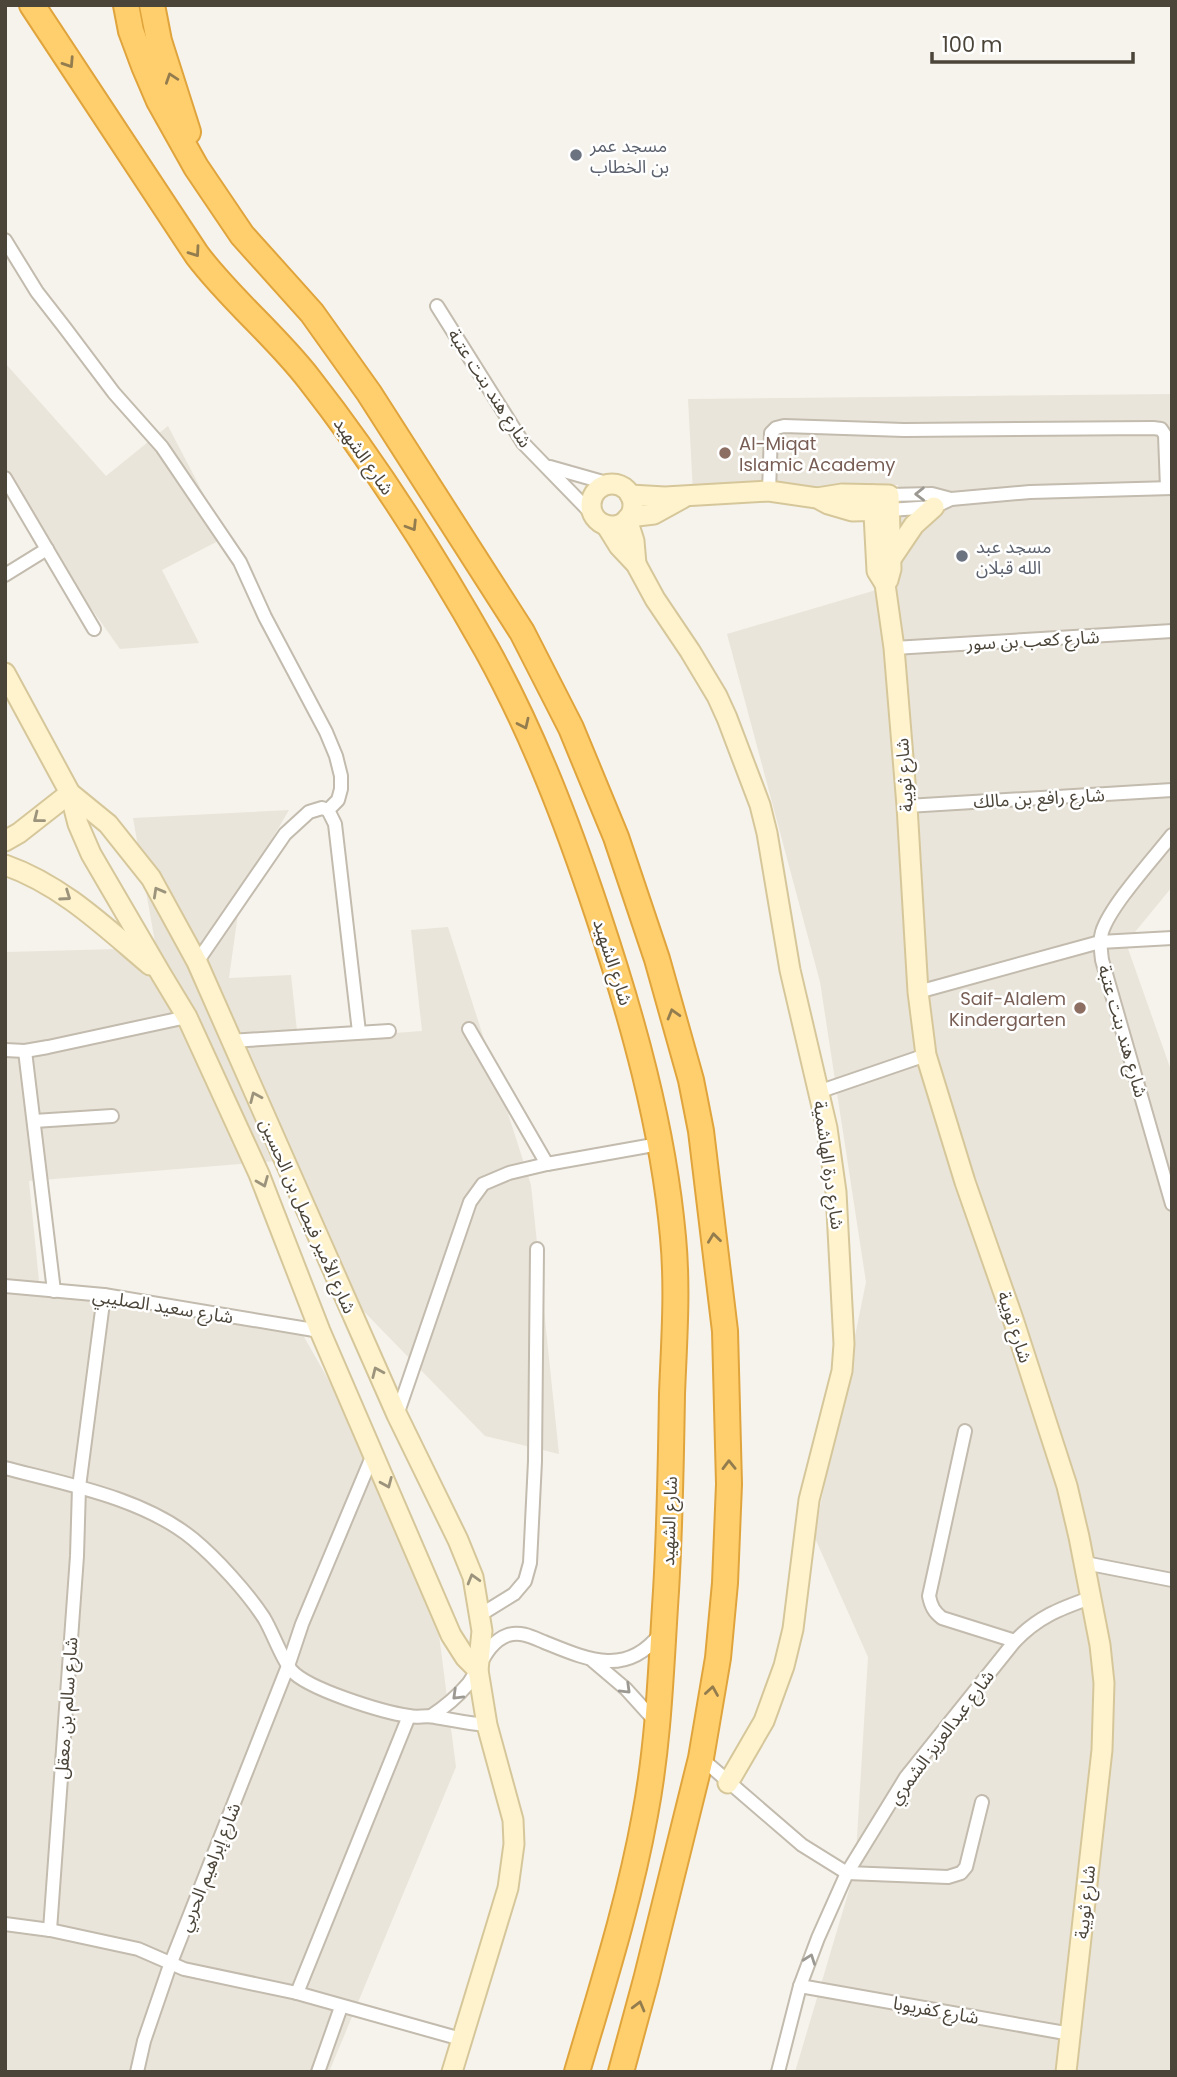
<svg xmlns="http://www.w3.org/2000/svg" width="1177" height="2077" font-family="Poppins,'Noto Sans Arabic',sans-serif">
	<rect width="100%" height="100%" fill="#f6f3ec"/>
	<g fill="#eae5da">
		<polygon points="5,363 106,476 168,426 226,537 162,570 199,643 120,649 5,487"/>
		<polygon points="1172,394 1172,887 1126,943 1172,1073 1172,2072 795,2072 855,1870 868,1657 814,1536 866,1282 820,982 727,634 893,585 898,485 693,493 688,399"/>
		<polygon points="289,810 241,892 229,978 291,975 298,1040 422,1031 411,930 448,927 531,1185 559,1454 485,1436 341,1288 277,1161 29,1181 40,1291 303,1335 429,1557 456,1767 329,2072 5,2072 5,952 156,948 133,818"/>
	</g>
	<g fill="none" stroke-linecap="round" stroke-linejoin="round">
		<g stroke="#c2bbae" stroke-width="16">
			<g id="street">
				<polyline points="5,240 37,292 65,328 114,393 162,447 240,562 265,617 326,732 336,756 341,776 341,789 338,800 328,810"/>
				<polyline points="437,306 523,443 593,515"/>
				<polyline points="550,467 610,484"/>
				<polyline points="5,478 94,629"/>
				<polyline points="769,491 771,433 776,428 784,426 904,430 1153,428 1161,429 1165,435 1167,488"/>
				<polyline points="889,495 932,494 951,499"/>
				<polyline points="889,510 934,507 951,499 1030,492 1172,488"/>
				<polyline points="5,575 47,549"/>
				<polyline points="894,648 1172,631"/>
				<polyline points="907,806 1172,790"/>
				<path d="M 1172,835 C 1153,859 1110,906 1102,932 C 1099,941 1101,950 1102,960 L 1172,1204"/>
				<polyline points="197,962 285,834 309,812 322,808 328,810 335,824 359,1032"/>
				<polyline points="918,992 1100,942 1172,938"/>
				<polyline points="469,1029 547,1164"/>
				<polyline points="230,1041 389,1031"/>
				<polyline points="5,1050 25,1051 48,1047 187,1017"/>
				<polyline points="25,1051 54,1291"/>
				<polyline points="818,1092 926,1055"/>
				<polyline points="34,1121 112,1116"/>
				<polyline points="5,1286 104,1295 320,1331"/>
				<polyline points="397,1415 470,1202 483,1184 509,1173 547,1164 659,1144"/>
				<path d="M 965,1431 L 929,1596 C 931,1606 934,1612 942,1618 L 1015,1641"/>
				<path d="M 5,1468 C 66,1484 143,1498 193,1539 C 217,1559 247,1592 264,1618 C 273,1633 281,1657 291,1670 C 307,1689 382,1712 409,1716 C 417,1718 426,1715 435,1717 C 453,1720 470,1724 487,1725"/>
				<polyline points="1085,1563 1172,1580"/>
				<polyline points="480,1615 514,1594 525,1581 530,1563 535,1461 537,1249"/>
				<polyline points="593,1661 626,1689 655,1721"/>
				<path d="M 431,1716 C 445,1707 457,1697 468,1684 C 480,1668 487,1642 508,1635 C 521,1631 532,1637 544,1642 C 586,1659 626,1678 660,1634"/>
				<polyline points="701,1758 802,1845 847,1873 948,1877 961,1873 966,1867 982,1802"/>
				<polyline points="5,1924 50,1930 138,1949 184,1969 297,1993 461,2039"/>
				<polyline points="50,1930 77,1556 79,1487 104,1295"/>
				<polyline points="800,1986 1071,2034"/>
				<polyline points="297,1993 409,1716"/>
				<polyline points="137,2072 144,2041 170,1965 288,1666 302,1624 374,1452"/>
				<polyline points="318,2072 341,2007"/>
				<path d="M 778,2072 L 800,1986 L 818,1938 L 847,1873 L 906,1777 L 1015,1641 C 1038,1617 1059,1609 1090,1598"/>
			</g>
		</g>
		<g stroke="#d6c79b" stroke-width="23">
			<g id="secondary">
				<circle cx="612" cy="505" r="21"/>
				<polyline points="630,495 665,497 769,491 817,498 828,504 852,511 889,510"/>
				<polyline points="873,495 877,571 885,584 894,648 907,806 918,992 926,1055 965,1182 1013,1319 1067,1486 1079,1537 1100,1645 1104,1683 1102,1750 1066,2072"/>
				<polyline points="817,498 842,494 889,495 891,569 888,580 885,584"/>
				<polyline points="629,517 654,514 683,498"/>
				<polyline points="627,519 634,541 636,564"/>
				<polyline points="606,525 619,546 636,564 655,599 690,651 717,696 727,718 760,805 767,833 790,970 827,1128 836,1192 844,1344 842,1371 809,1500 793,1629 784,1666 764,1721 728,1783"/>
				<polyline points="891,559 914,525 934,507"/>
				<polyline points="5,673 70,793 78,824 91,854 161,974 187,1017 259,1174 320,1331 451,1635 465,1657 478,1670"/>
				<polyline points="70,793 108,824 151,878 197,962 397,1415 458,1540 473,1577 482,1631 478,1670 487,1725 513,1820 514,1844 508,1888 452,2072"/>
				<polyline points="5,841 19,833 70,793"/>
				<path d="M 5,865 C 62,885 105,927 150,965"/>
			</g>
		</g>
		<g stroke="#e0a43c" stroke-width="28">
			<g id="highway">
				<path d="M 32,5 L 197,255 C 231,300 275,335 309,379 C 374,462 435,558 487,650 C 533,733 567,822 597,912 C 632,1017 663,1126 673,1237 C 678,1289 674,1342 672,1394 C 671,1460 670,1525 666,1591 C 661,1666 659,1741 645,1815 C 629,1903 602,1987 577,2072"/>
				<polyline points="126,5 131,31 144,66 159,101 196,167 242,235 312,313 369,393 522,632 571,728 616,837 657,959 691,1080 701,1131 725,1331 729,1484 725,1583 718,1658 701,1758 646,1980 621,2072"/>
				<polyline points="152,5 159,41 188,132"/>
			</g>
		</g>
		<use href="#street" stroke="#fff" stroke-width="12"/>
		<use href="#secondary" stroke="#fff3cd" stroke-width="19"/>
		<use href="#highway" stroke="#ffcf6e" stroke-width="24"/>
	</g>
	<defs><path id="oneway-chevron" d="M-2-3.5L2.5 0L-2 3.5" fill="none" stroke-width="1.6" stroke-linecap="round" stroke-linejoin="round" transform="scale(1.75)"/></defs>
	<g stroke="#937c4e">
		<use href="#oneway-chevron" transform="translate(69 63) rotate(57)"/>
		<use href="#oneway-chevron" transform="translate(171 78) rotate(-109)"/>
		<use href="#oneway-chevron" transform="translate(195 252) rotate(55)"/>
		<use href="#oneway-chevron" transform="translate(412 526) rotate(58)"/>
		<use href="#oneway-chevron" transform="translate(524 724) rotate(65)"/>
		<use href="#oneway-chevron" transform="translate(673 1014) rotate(-106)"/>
		<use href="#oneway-chevron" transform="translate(714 1238) rotate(-97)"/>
		<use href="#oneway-chevron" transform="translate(729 1465) rotate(-91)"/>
		<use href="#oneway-chevron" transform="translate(712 1691) rotate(-81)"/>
		<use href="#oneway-chevron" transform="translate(639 2006) rotate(-75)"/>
	</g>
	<g stroke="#9c9892">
		<use href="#oneway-chevron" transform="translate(920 494) rotate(179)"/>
		<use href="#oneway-chevron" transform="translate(626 1689) rotate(44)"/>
		<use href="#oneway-chevron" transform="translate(457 1695) rotate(136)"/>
		<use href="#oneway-chevron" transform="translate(810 1959) rotate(-70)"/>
	</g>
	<g stroke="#9c937c">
		<use href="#oneway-chevron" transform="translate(38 818) rotate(142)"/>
		<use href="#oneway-chevron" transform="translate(158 892) rotate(-119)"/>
		<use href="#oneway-chevron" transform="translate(66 896) rotate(35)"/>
		<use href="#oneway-chevron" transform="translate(255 1097) rotate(-114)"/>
		<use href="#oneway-chevron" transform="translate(263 1182) rotate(68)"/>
		<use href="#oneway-chevron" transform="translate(377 1372) rotate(-114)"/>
		<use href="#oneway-chevron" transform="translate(387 1483) rotate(67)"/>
		<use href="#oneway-chevron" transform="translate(473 1579) rotate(-106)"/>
	</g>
	<g fill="#6b7280" stroke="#fff" stroke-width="2.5">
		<circle cx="576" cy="155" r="7"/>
		<circle cx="962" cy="556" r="7"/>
	</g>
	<g fill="#8d6e63" stroke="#fff" stroke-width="2.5">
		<circle cx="725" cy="453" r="7"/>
		<circle cx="1080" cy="1008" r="7"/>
	</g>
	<g text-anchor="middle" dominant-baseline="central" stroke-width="5" stroke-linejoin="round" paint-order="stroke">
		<g font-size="18" fill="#5b616d" stroke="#fff" text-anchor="start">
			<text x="590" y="145">مسجد عمر<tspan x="590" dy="21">بن الخطاب</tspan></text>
			<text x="976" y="546">مسجد عبد<tspan x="976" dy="21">الله قبلان</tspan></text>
		</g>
		<g font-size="18" fill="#4b4439" stroke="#fff">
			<text transform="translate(490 388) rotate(57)">شارع هند بنت عتبة</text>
			<text transform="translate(364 456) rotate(55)">شارع الشهيد</text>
			<text transform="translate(1033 640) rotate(-3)">شارع كعب بن سور</text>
			<text transform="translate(904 775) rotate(-94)">شارع ثويبة</text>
			<text transform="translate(1039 798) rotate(-3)">شارع رافع بن مالك</text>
			<text transform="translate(613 962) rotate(72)">شارع الشهيد</text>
			<text transform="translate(1123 1031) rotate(74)">شارع هند بنت عتبة</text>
			<text transform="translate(829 1165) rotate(82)">شارع درة الهاشمية</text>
			<text transform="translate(308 1216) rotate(66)">شارع الأمير فيصل بن الحسين</text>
			<text transform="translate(163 1306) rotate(9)">شارع سعيد الصليبي</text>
			<text transform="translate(1015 1327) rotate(72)">شارع ثويبة</text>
			<text transform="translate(669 1521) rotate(-88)">شارع الشهيد</text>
			<text transform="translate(66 1708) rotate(-86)">شارع سالم بن معقل</text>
			<text transform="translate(941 1737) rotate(-53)">شارع عبدالعزيز الشمري</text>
			<text transform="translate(209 1867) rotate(-68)">شارع إبراهيم الحربي</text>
			<text transform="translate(1085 1902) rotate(-84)">شارع ثويبة</text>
			<text transform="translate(936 2010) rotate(10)">شارع كفريوبا</text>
		</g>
		<g font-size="18" fill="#785e54" stroke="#fff" text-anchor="start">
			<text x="739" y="443">Al-Miqat<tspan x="739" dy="21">Islamic Academy</tspan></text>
			<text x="1066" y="998" text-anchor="end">Saif-Alalem<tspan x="1066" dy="21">Kindergarten</tspan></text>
		</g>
	</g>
	<rect width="1177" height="2077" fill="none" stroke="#4b4439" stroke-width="14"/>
	<path d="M932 52v10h201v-10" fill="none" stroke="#4b4439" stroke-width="3.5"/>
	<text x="942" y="52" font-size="21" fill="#4b4439" stroke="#ffffff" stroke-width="5" paint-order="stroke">100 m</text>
</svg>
